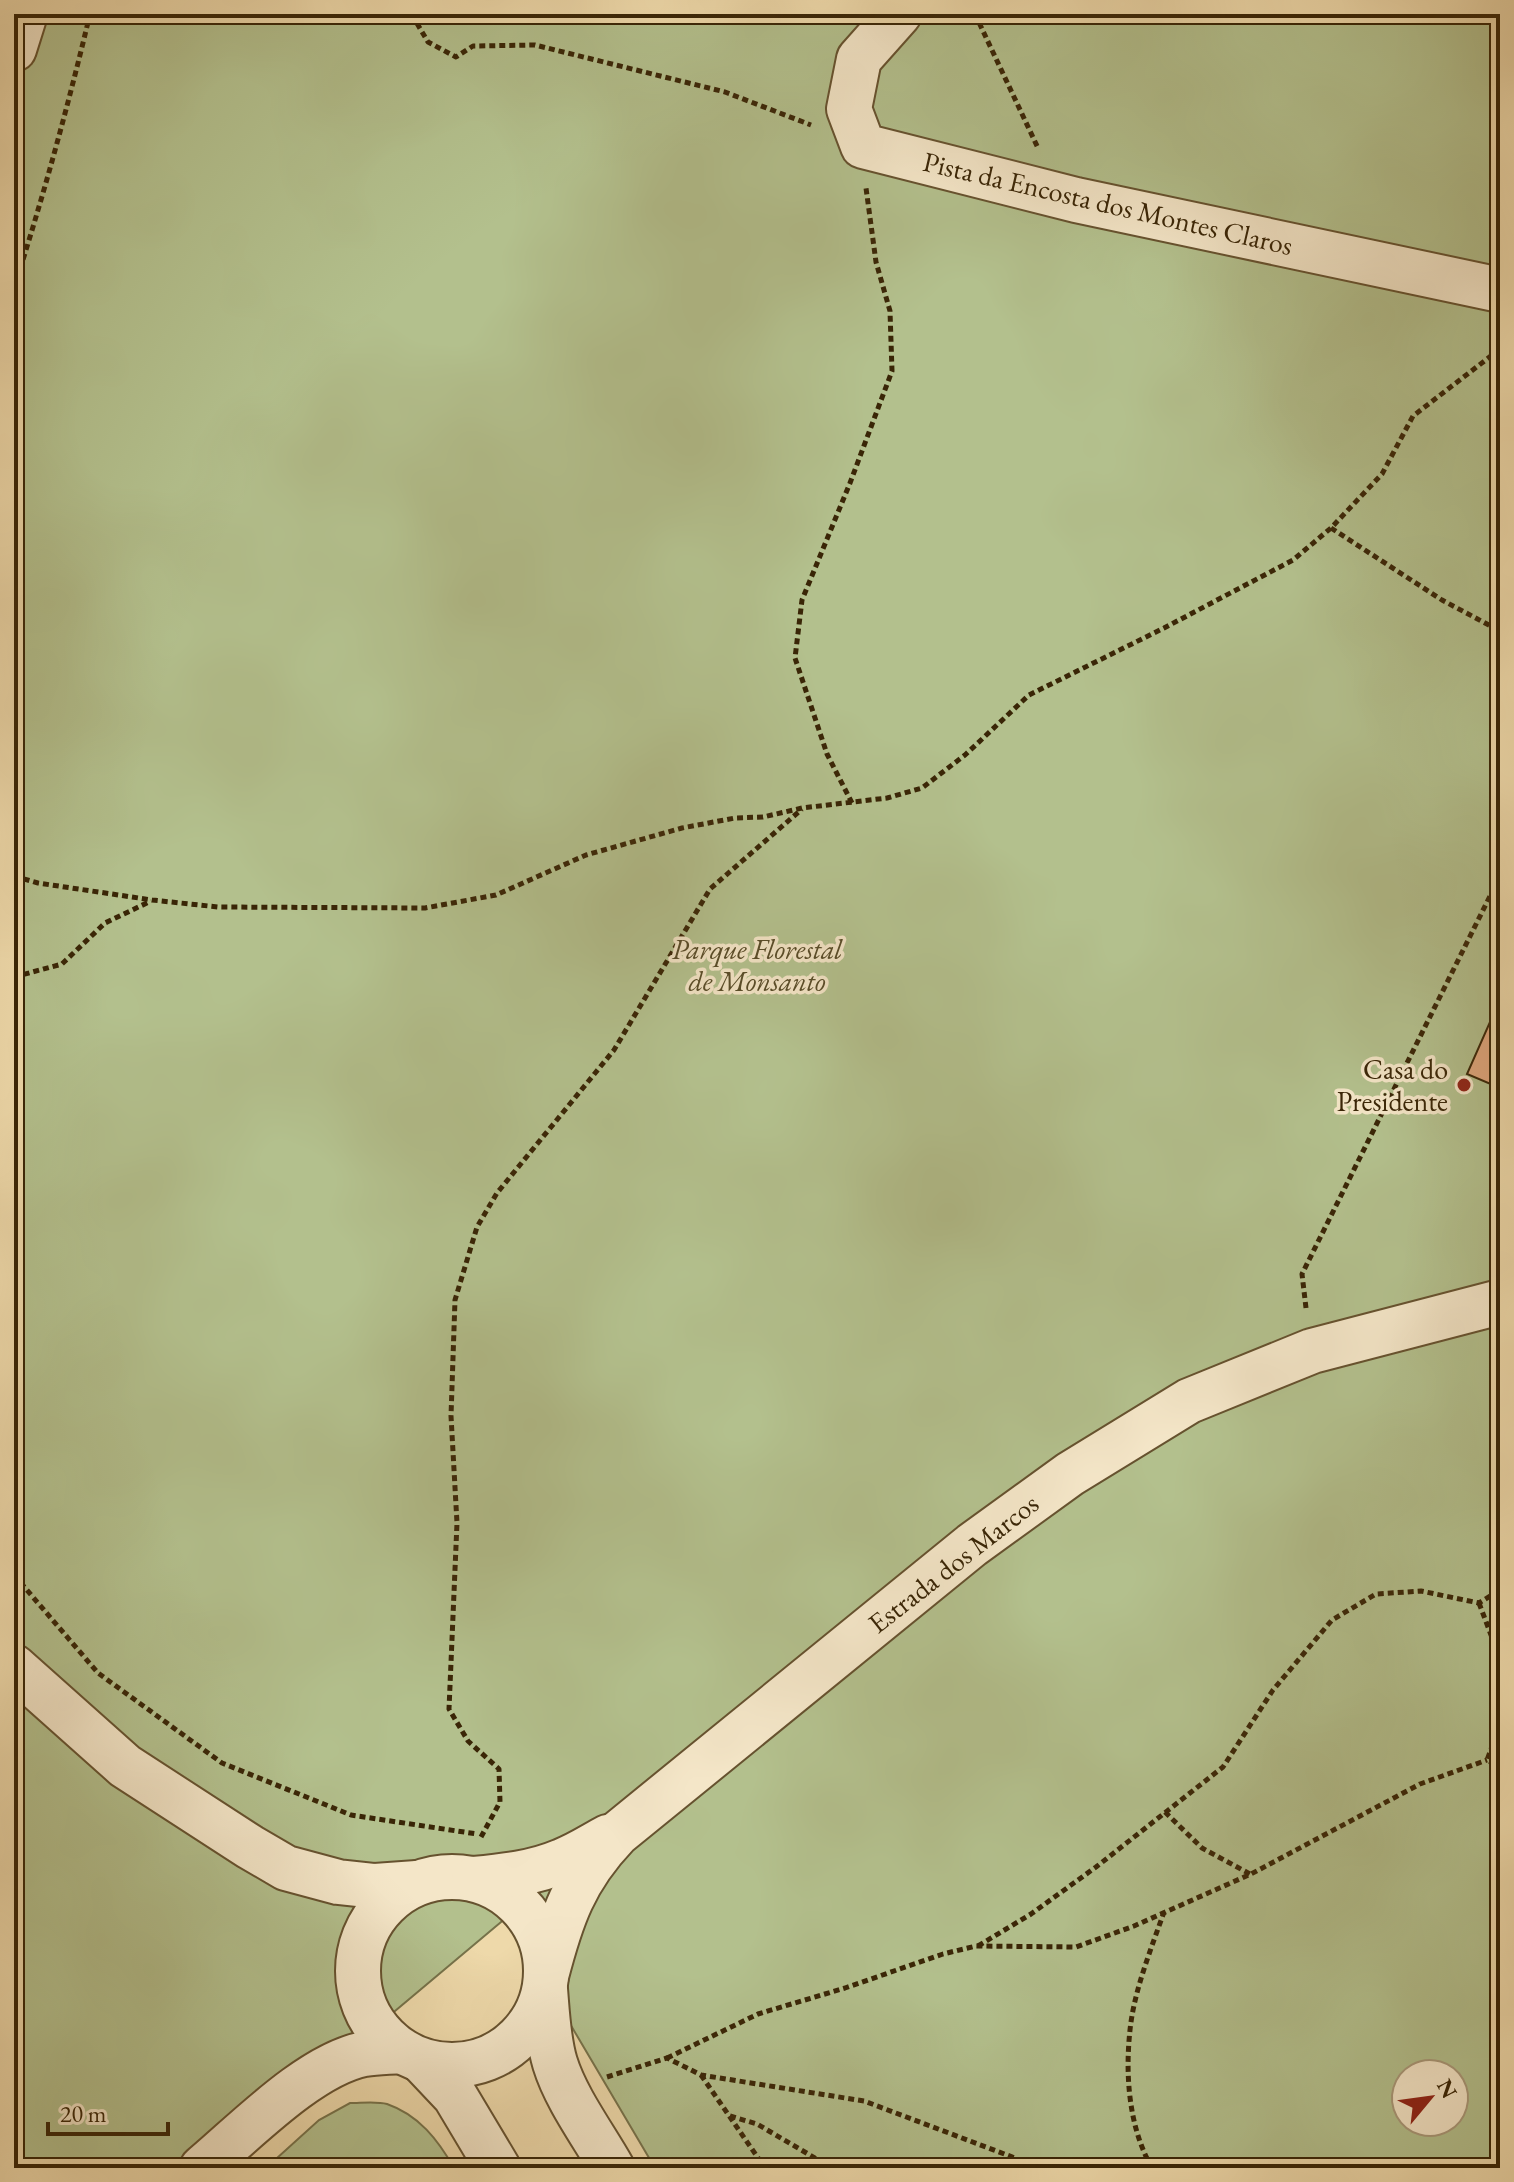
<svg xmlns="http://www.w3.org/2000/svg" width="1514" height="2182" font-family="'EB Garamond',serif">
	<rect width="100%" height="100%" fill="#eed9aa"/>
	<filter id="stains"><feTurbulence type="fractalNoise" baseFrequency=".0025" numOctaves="4"/><feColorMatrix values="0 0 0 0 .2 0 0 0 0 .09 0 0 0 0 .02 0 0 0 .5 -.17"/></filter>
	<radialGradient id="worn" r=".72"><stop offset=".6" stop-color="#630" stop-opacity="0"/><stop offset="1" stop-color="#630" stop-opacity=".3"/></radialGradient>
	<g fill="#b3c08d" stroke="#76724a" stroke-width="2" fill-rule="evenodd">
		<path d="M 14,14 L 1500,14 L 1500,2168 L 655,2168 L 507,1917 L 208,2168 L 14,2168 ZM 1406,2074 L 1454,2074 L 1454,2122 L 1406,2122 Z"/>
		<path d="M 350,2103 C 361,2103 377,2101 387,2104 C 419,2115 438,2140 454,2168 L 266,2168 L 319,2120 Z"/>
	</g>
	<polygon fill="#e1a87e" stroke="#392506" stroke-width="2" points="1494,1013 1500,1015 1500,1088 1467,1074"/>
	<g fill="none" stroke-linecap="round" stroke-linejoin="round">
		<g stroke="#66522f" stroke-width="48">
			<g id="minor">
				<polyline points="899,14 859,59 849,109 863,146 1076,200 1500,290"/>
				<polyline points="14,49 25,14"/>
				<polyline points="14,1667 125,1766 250,1847 286,1868 338,1882 375,1886 417,1883"/>
				<circle cx="452" cy="1971" r="94"/>
				<path d="M 474,1879 C 504,1876 534,1873 562,1861 C 578,1855 593,1845 608,1837"/>
				<path d="M 546,1976 C 561,1918 574,1879 617,1834 L 972,1545 L 1070,1474 L 1189,1401 L 1312,1351 L 1500,1302"/>
				<path d="M 545,1989 C 547,2013 548,2040 555,2063 C 566,2099 594,2136 612,2168"/>
				<polyline points="422,2061 455,2096 498,2168"/>
				<path d="M 202,2168 C 245,2132 309,2065 364,2054 C 376,2052 389,2052 401,2051"/>
			</g>
		</g>
		<g stroke="#392506" stroke-width="5" stroke-dasharray="6 4" stroke-linecap="butt">
			<polyline points="400,14 415,20 428,42 456,57 473,46 535,45 725,92 811,125"/>
			<polyline points="975,14 1038,148"/>
			<path d="M 14,288 C 43,198 68,106 90,14"/>
			<polyline points="1331,528 1442,600 1500,631"/>
			<polyline points="852,803 827,754 795,658 802,600 850,483 892,371 890,311 876,262 866,188"/>
			<polyline points="14,876 38,883 152,900 218,907 425,908 496,895 586,855 682,828 735,818 763,817 802,808 887,798 922,788 965,755 1029,695 1164,628 1293,560 1331,528 1382,474 1413,416 1500,349"/>
			<polyline points="14,977 62,964 105,923 151,901"/>
			<polyline points="1306,1308 1302,1274 1500,876"/>
			<polyline points="14,1575 98,1673 222,1763 351,1815 477,1834"/>
			<polyline points="1479,1603 1500,1659"/>
			<polyline points="1500,1725 1487,1760 1500,1767"/>
			<polyline points="1165,1812 1202,1848 1250,1874"/>
			<polyline points="481,1837 500,1802 499,1769 468,1741 449,1709 457,1523 451,1416 455,1300 477,1227 497,1193 614,1050 710,889 802,809"/>
			<polyline points="978,1946 1031,1914 1096,1867 1223,1767 1273,1690 1332,1620 1376,1594 1421,1591 1479,1603 1500,1590"/>
			<polyline points="667,2058 758,2014 845,1988 943,1954 976,1946 1076,1947 1134,1926 1251,1874 1420,1784 1487,1760"/>
			<polyline points="701,2075 765,2168"/>
			<polyline points="607,2077 667,2058 701,2075 864,2101 1015,2158 1028,2168"/>
			<polyline points="730,2116 757,2124 832,2168"/>
			<path d="M 1152,2168 C 1129,2128 1125,2076 1130,2030 C 1134,1991 1151,1949 1164,1912"/>
		</g>
		<use href="#minor" stroke="#f4e6c8" stroke-width="44"/>
	</g>
	<circle fill="#8f2418" stroke="#f4e6c8" stroke-width="3" cx="1464" cy="1085" r="8"/>
	<g text-anchor="middle" dominant-baseline="central" stroke-width="7" stroke-linejoin="round" paint-order="stroke">
		<g font-size="28" fill="#392506" stroke="#f4e6c8">
			<text transform="translate(1108 203) rotate(13)">Pista da Encosta dos Montes Claros</text>
			<text transform="translate(953 1563) rotate(-38)">Estrada dos Marcos</text>
		</g>
		<g font-size="28" font-style="italic" fill="#584c28" stroke="#f4e6c8">
			<text x="757" y="949">Parque Florestal<tspan x="757" dy="32">de Monsanto</tspan></text>
		</g>
		<g font-size="28" fill="#392506" stroke="#f4e6c8" text-anchor="end">
			<text x="1448" y="1069">Casa do<tspan x="1448" dy="32">Presidente</tspan></text>
		</g>
	</g>
	<rect width="1514" height="2182" fill="none" stroke="#eed9aa" stroke-width="48"/>
	<rect x="16" y="16" width="1482" height="2150" fill="none" stroke="#392506" stroke-width="4"/>
	<rect x="24" y="24" width="1466" height="2134" fill="none" stroke="#392506" stroke-width="2"/>
	<g transform="translate(1430 2098) rotate(61)"><circle r="38" fill="#f4e6c8" stroke="#a9997a" stroke-width="2"/>
	<path d="M0-6L14 30L0 20L-14 30Z" fill="#8f2418"/>
	<text y="-12" font-size="22" font-weight="bold" text-anchor="middle" fill="#392506">N</text>
	</g>
	<path d="M48 2122v12h120v-12" fill="none" stroke="#392506" stroke-width="4"/>
	<text x="60" y="2122" font-size="24" fill="#392506" stroke="#f4e6c8" stroke-width="6" paint-order="stroke">20 m</text>
	<rect width="100%" height="100%" filter="url(#stains)"/>
	<rect width="100%" height="100%" fill="url(#worn)"/>
</svg>
